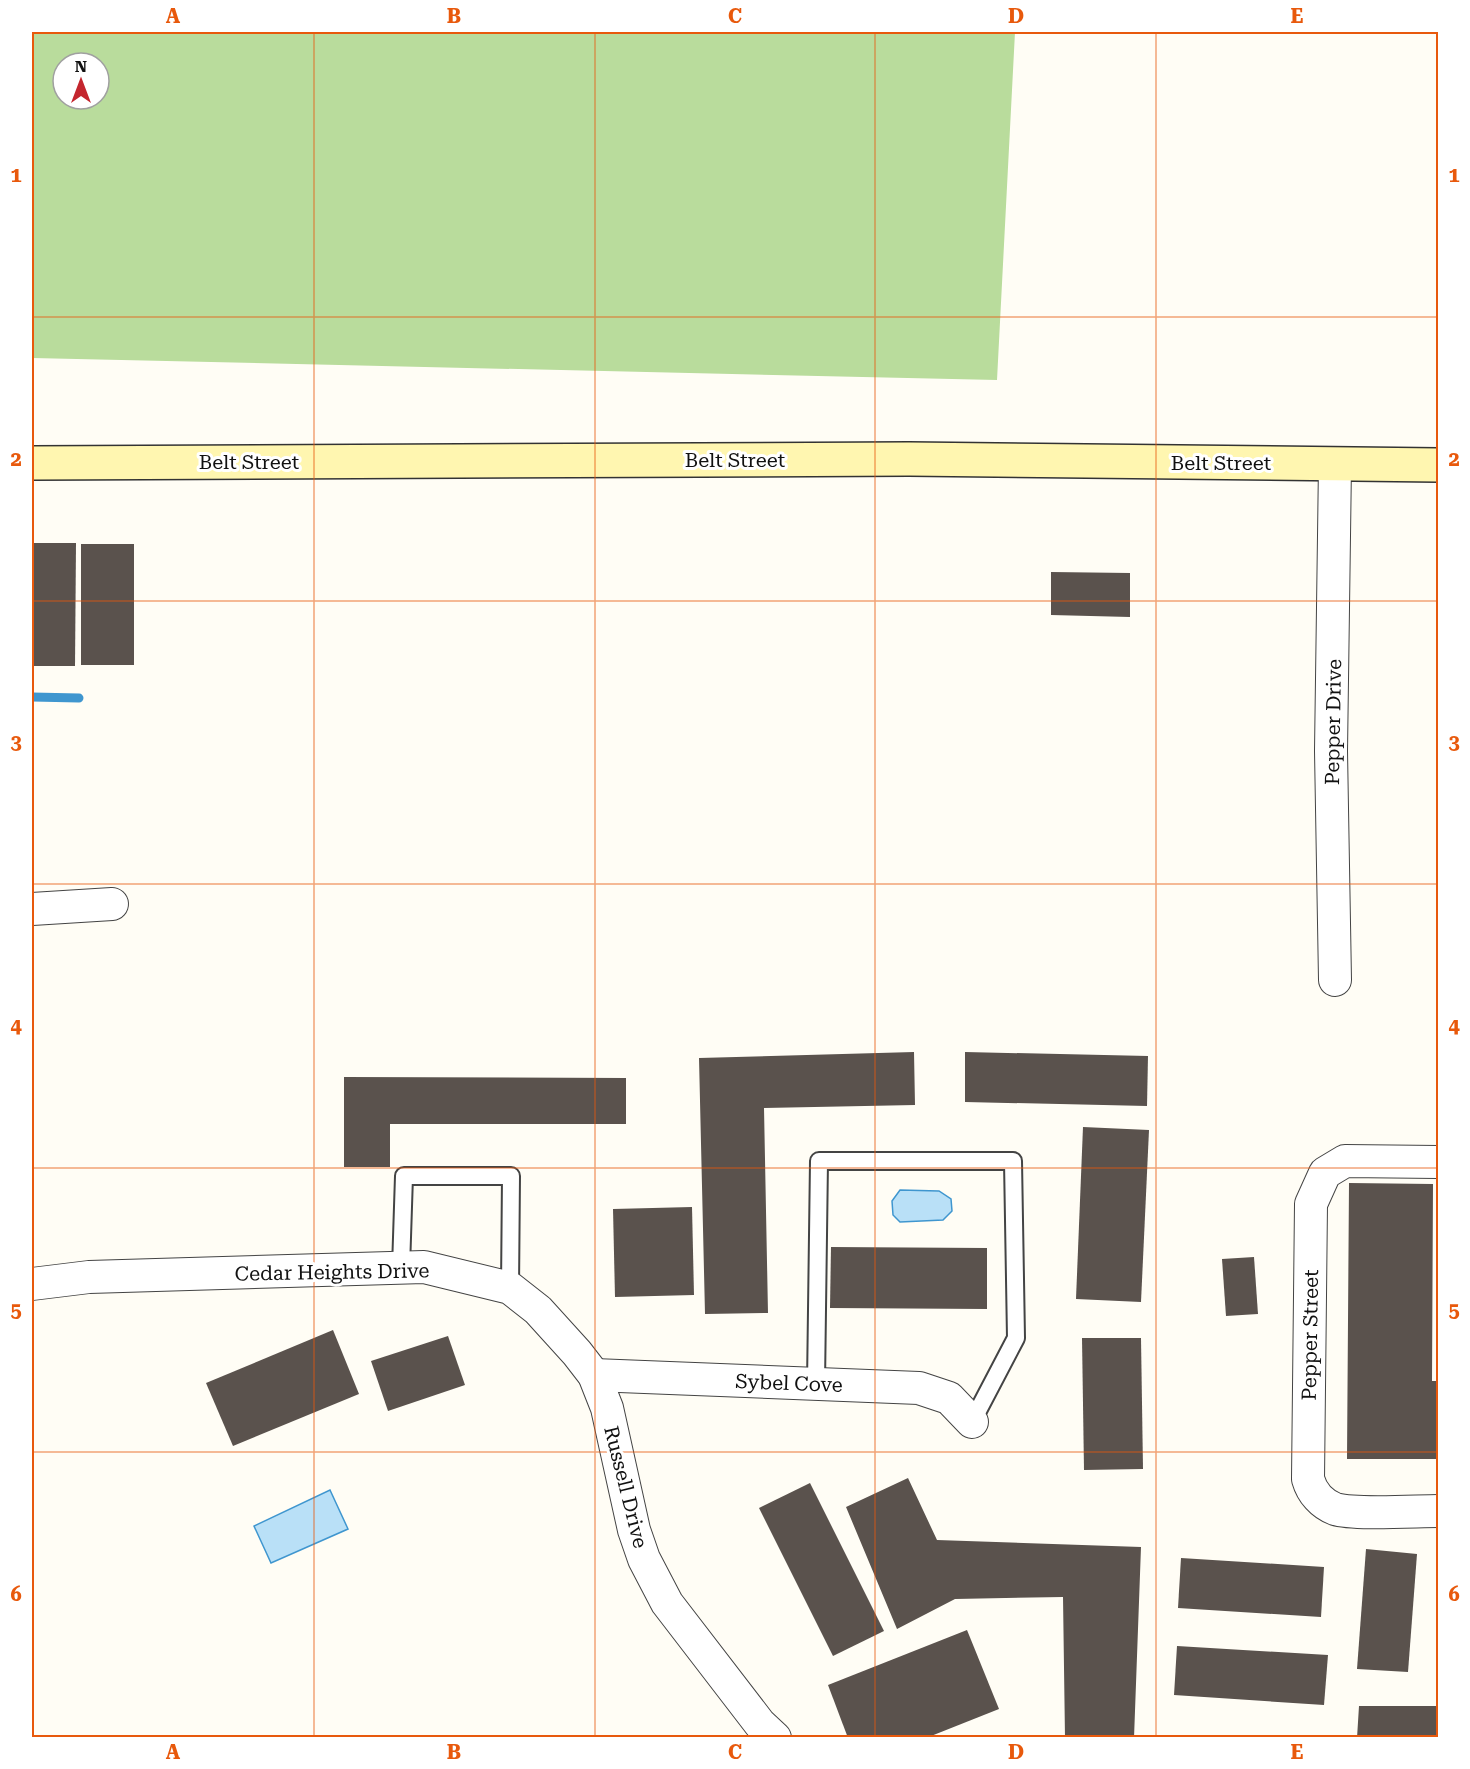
<svg xmlns="http://www.w3.org/2000/svg" width="1470" height="1769" font-family="'Roboto Serif',serif">
	<rect width="100%" height="100%" fill="#fffdf5"/>
	<path fill="#b9dc9c" fill-rule="evenodd" d="M 32,32 L 1015,32 L 997,380 L 32,358 ZM 63,63 L 99,63 L 99,99 L 63,99 Z"/>
	<g fill="#b9e0f7" stroke="#3f96cf" stroke-width="1.5">
		<polygon points="900,1190 939,1191 951,1199 952,1211 943,1220 900,1222 893,1215 892,1201"/>
		<polygon points="330,1490 348,1529 271,1563 254,1526"/>
	</g>
	<g fill="none" stroke-linecap="round" stroke-linejoin="round">
		<polyline stroke="#3f96cf" stroke-width="9" points="32,697 79,698"/>
	</g>
	<g fill="#5a524d">
		<polygon points="32,543 76,543 75,666 32,666"/>
		<rect x="81" y="544" width="53" height="121"/>
		<polygon points="1051,572 1130,573 1130,617 1051,615"/>
		<polygon points="914,1052 915,1105 764,1108 768,1313 705,1314 699,1058"/>
		<polygon points="965,1052 1148,1056 1147,1106 965,1102"/>
		<polygon points="344,1077 626,1078 626,1124 390,1124 390,1167 344,1167"/>
		<polygon points="1083,1127 1149,1130 1141,1302 1076,1299"/>
		<polygon points="1349,1183 1433,1184 1432,1381 1438,1381 1438,1459 1347,1459"/>
		<polygon points="692,1207 694,1295 615,1297 613,1209"/>
		<polygon points="831,1247 987,1248 987,1309 830,1308"/>
		<polygon points="1254,1257 1258,1314 1226,1316 1222,1259"/>
		<polygon points="333,1330 359,1394 233,1446 206,1383"/>
		<polygon points="448,1336 465,1385 388,1411 371,1361"/>
		<polygon points="1082,1338 1141,1338 1143,1469 1084,1470"/>
		<polygon points="908,1478 937,1540 1141,1547 1134,1738 1065,1738 1063,1597 955,1599 897,1629 846,1507"/>
		<polygon points="810,1483 884,1631 833,1656 759,1508"/>
		<polygon points="1366,1549 1417,1554 1408,1672 1357,1669"/>
		<polygon points="1181,1558 1324,1567 1321,1617 1178,1608"/>
		<polygon points="967,1630 999,1709 926,1738 848,1738 828,1685"/>
		<polygon points="1177,1646 1328,1655 1324,1705 1174,1695"/>
		<polygon points="1359,1706 1438,1706 1438,1738 1357,1738"/>
	</g>
	<g fill="none" stroke-linecap="round" stroke-linejoin="round">
		<g stroke="#444" stroke-width="20">
			<g id="lane">
				<polyline points="401,1268 404,1176 511,1176 510,1288"/>
				<polyline points="816,1384 819,1161 1013,1161 1016,1338 972,1422"/>
			</g>
		</g>
		<g stroke="#444" stroke-width="34">
			<g id="street">
				<polyline points="1335,464 1331,751 1335,980"/>
				<polyline points="32,909 112,904"/>
				<path d="M 1438,1162 L 1345,1161 L 1325,1173 L 1311,1204 L 1308,1479 C 1312,1493 1322,1504 1335,1509 C 1354,1515 1416,1511 1438,1511"/>
				<polyline points="32,1284 89,1277 424,1267 510,1288 538,1310 577,1353 594,1375 607,1408 634,1530 644,1559 667,1603 760,1724 775,1738"/>
				<polyline points="594,1375 919,1388 949,1398 972,1422"/>
			</g>
		</g>
		<g stroke="#333" stroke-width="36">
			<polyline id="secondary" points="32,463 909,459 1438,465"/>
		</g>
		<use href="#lane" stroke="#fff" stroke-width="16"/>
		<use href="#street" stroke="#fff" stroke-width="32"/>
		<use href="#secondary" stroke="#fff6b0" stroke-width="33"/>
	</g>
	<path fill="none" stroke="#e8590c" stroke-width="1.5" stroke-opacity="0.55" d="M 314,32 L 314,1738M 595,32 L 595,1738M 875,32 L 875,1738M 1156,32 L 1156,1738M 32,317 L 1438,317M 32,601 L 1438,601M 32,884 L 1438,884M 32,1168 L 1438,1168M 32,1452 L 1438,1452"/>
	<g text-anchor="middle" dominant-baseline="central" stroke-width="6" stroke-linejoin="round" paint-order="stroke">
		<g font-size="20" fill="#111" stroke="#fff">
			<text x="735" y="460">Belt Street</text>
			<text x="249" y="462">Belt Street</text>
			<text x="1221" y="463">Belt Street</text>
			<text transform="translate(1333 722) rotate(-89)">Pepper Drive</text>
			<text transform="translate(332 1272) rotate(-1)">Cedar Heights Drive</text>
			<text transform="translate(1310 1335) rotate(-89)">Pepper Street</text>
			<text transform="translate(789 1383) rotate(2)">Sybel Cove</text>
			<text transform="translate(626 1487) rotate(76)">Russell Drive</text>
		</g>
	</g>
	<rect width="1470" height="1769" fill="none" stroke="#ffffff" stroke-width="66"/>
	<g transform="translate(81 81)"><circle r="28" fill="#ffffff" stroke="#a0a0a0" stroke-width="1.5"/>
	<path d="M0-4.5L10 22L0 15L-10 22Z" fill="#c4262e"/>
	<text y="-9" font-size="16" font-weight="bold" text-anchor="middle" fill="#111111">N</text>
	</g>
	<rect x="33" y="33" width="1404" height="1703" fill="none" stroke="#e8590c" stroke-width="2"/>
	<g font-size="20" text-anchor="middle" font-weight="bold" fill="#e8590c">
		<text x="173" y="23">A</text>
		<text x="454" y="23">B</text>
		<text x="735" y="23">C</text>
		<text x="1016" y="23">D</text>
		<text x="1297" y="23">E</text>
		<text x="16" y="182">1</text>
		<text x="1454" y="182">1</text>
		<text x="16" y="466">2</text>
		<text x="1454" y="466">2</text>
		<text x="16" y="749">3</text>
		<text x="1454" y="749">3</text>
		<text x="16" y="1033">4</text>
		<text x="1454" y="1033">4</text>
		<text x="16" y="1317">5</text>
		<text x="1454" y="1317">5</text>
		<text x="16" y="1601">6</text>
		<text x="1454" y="1601">6</text>
		<text x="173" y="1759">A</text>
		<text x="454" y="1759">B</text>
		<text x="735" y="1759">C</text>
		<text x="1016" y="1759">D</text>
		<text x="1297" y="1759">E</text>
	</g>
</svg>
